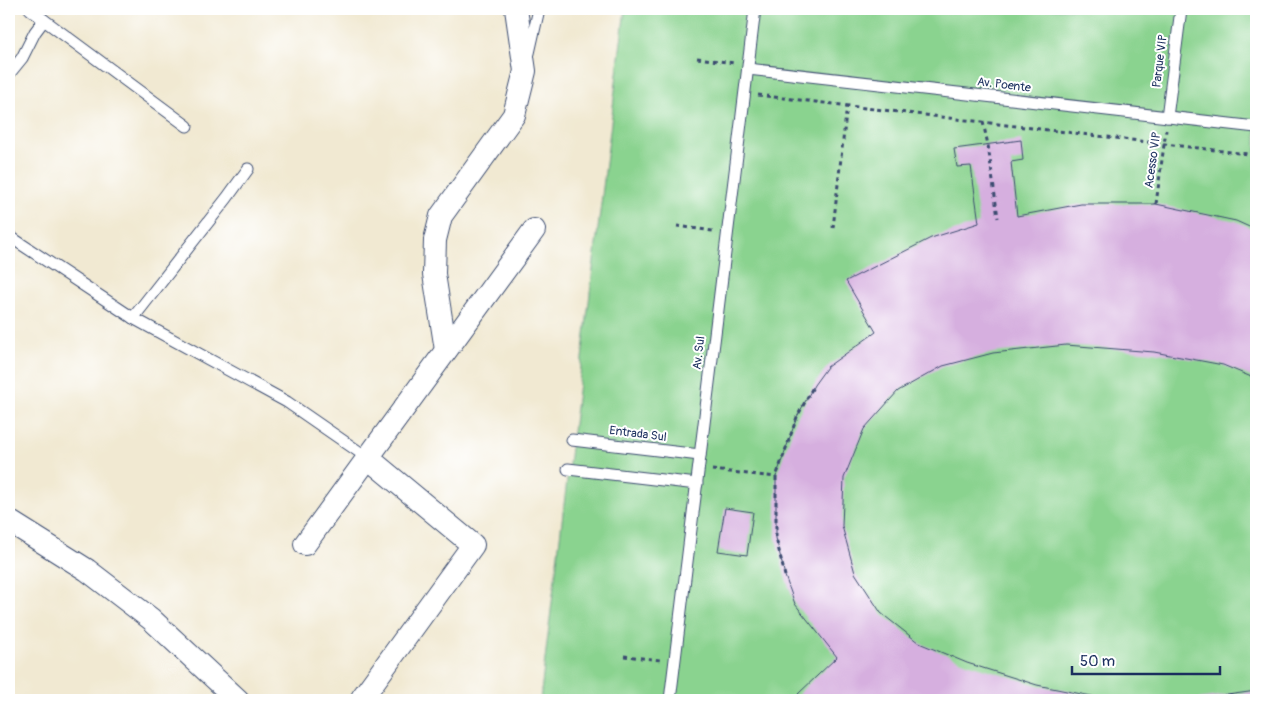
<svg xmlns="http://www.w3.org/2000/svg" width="1265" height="709" font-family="Pangolin,sans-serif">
	<rect width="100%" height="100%" fill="#fff"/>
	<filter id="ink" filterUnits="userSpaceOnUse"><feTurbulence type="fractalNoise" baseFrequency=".02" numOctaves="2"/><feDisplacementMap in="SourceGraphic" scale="10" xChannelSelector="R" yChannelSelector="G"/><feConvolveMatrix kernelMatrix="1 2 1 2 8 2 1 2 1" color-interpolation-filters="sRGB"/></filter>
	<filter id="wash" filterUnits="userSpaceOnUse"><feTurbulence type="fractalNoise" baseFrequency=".0096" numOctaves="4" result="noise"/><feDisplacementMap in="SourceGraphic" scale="20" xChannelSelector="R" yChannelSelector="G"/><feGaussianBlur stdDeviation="1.12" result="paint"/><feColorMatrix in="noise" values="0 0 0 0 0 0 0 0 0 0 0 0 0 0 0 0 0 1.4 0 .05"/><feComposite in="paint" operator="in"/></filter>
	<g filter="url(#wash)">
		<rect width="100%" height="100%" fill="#f1e9d2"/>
		<polygon fill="#8ad38f" stroke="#528176" points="625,9 1256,9 1256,700 540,700"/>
		<g id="blocks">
			<g fill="#d6afdf">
				<polygon points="1021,140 1023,160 1011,162 1017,216 1081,204 1156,204 1236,221 1256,230 1256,379 1223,365 1154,352 1066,345 993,353 943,366 898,391 864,429 844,478 842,526 855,573 881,613 919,643 967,663 1037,685 1111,700 806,700 798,694 837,657 795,604 785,576 776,538 776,477 797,417 814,385 827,367 876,332 846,281 931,238 979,223 971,166 957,167 954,149"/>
				<polygon points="725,508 753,512 747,555 718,551"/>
				<polygon points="1256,691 1256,700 1198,700 1198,699"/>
			</g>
		</g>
	</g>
	<g filter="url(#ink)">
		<use href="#blocks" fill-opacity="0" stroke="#3b4b6f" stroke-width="1"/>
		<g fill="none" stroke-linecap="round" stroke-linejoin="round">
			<g stroke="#3b4b6f" stroke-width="13">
				<g id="lane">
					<polyline points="44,20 187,126"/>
					<polyline points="529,53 539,9"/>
					<polyline points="748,69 1256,127"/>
					<polyline points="9,74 22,58 35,32 44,20 30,9"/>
					<polyline points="1167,117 1181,9"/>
					<polyline points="9,236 133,318 287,402 368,458"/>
					<polyline points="133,318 227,198 248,169"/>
					<polyline points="572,440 700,455"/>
					<polyline points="568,469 697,484"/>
					<polyline points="670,700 755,9"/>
				</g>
			</g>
			<g stroke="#3b4b6f" stroke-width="24">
				<g id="street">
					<polyline points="446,350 434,274 435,240 441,216 514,115 525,71 516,9"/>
					<polyline points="9,521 87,570 151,619 238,700"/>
					<polyline points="305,544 534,230"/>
					<polyline points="364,700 362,698 473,545 368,458"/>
				</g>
			</g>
			<g stroke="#3b4b6f" stroke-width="3" stroke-dasharray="4 4" stroke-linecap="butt">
				<polyline points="697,58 734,63"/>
				<polyline points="758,95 1256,155"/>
				<polyline points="983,122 988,145 998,218"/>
				<polyline points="1156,204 1166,130"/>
				<polyline points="677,226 713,231"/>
				<polyline points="833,228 847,105"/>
				<polyline points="712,470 776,477"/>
				<polyline points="785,576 776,538 776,477 797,417 814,385"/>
				<polyline points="624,656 661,660"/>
			</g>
			<use href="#lane" stroke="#fff" stroke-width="11"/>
			<use href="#street" stroke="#fff" stroke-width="22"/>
		</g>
	</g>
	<g text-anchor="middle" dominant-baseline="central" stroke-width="4" stroke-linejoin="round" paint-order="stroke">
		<g font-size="12" fill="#1b2f5e" stroke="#fff">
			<text transform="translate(1160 61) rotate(-83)">Parque VIP</text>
			<text transform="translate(1004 85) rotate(7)">Av. Poente</text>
			<text transform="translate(1153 160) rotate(-82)">Acesso VIP</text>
			<text transform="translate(699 353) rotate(-83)">Av. Sul</text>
			<text transform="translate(638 434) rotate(7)">Entrada Sul</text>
		</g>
	</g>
	<rect width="1265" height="709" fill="none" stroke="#fff" stroke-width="30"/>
	<path d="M1072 666v8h148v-8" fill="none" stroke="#1b2f5e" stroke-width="2.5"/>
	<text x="1080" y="666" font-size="15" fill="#1b2f5e" stroke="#ffffff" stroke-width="4" paint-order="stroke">50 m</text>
</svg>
